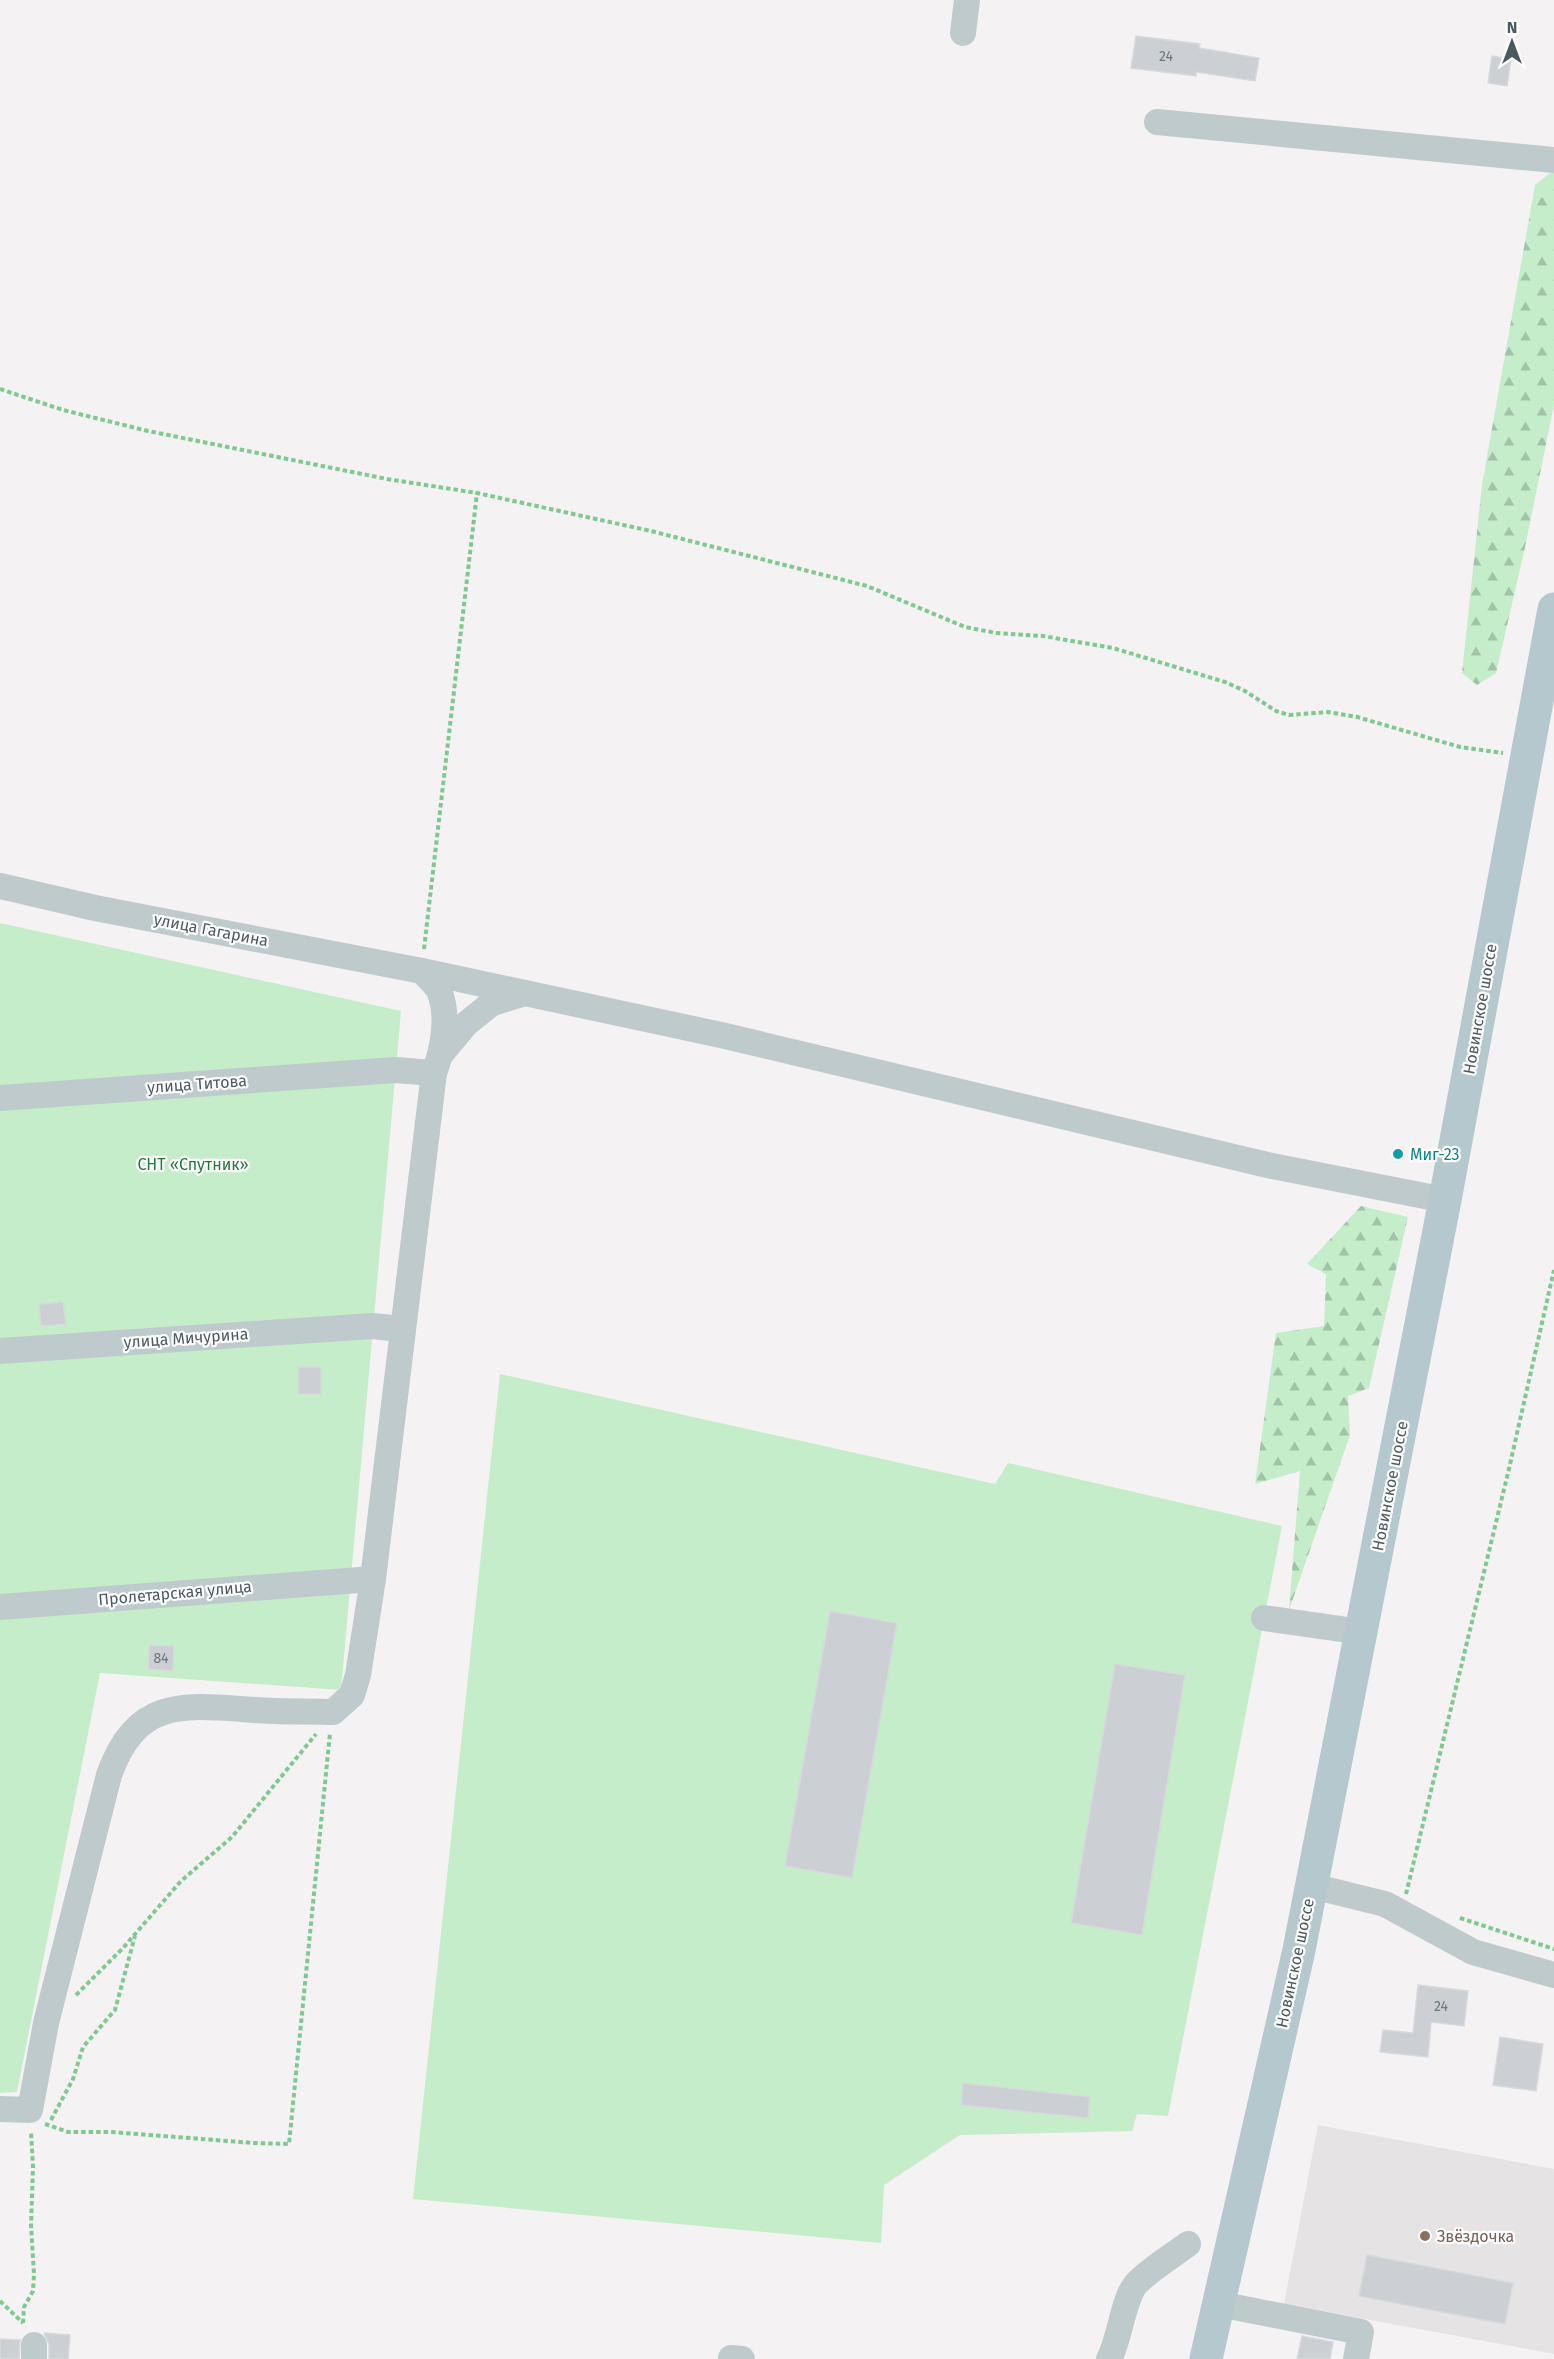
<svg xmlns="http://www.w3.org/2000/svg" width="1554" height="2359" font-family="'Fira Sans',sans-serif">
	<defs>
		<pattern id="forest-firs" width="22" height="20" patternUnits="userSpaceOnUse" patternTransform="scale(1.5)"><rect width="22" height="20" fill="#c5edca"/><path d="M5 1l3.5 6h-7zM16 11l3.5 6h-7z" fill="#a2c3a7"/></pattern>
	</defs>
	<rect width="100%" height="100%" fill="#f4f2f3"/>
	<polygon fill="#e5e3e4" points="1318,2125 1554,2169 1554,2354 1284,2304"/>
	<g fill="url(#forest-firs)">
		<polygon points="1554,170 1554,405 1524,552 1496,673 1477,685 1462,673 1482,485 1535,185"/>
		<polygon points="1361,1206 1408,1217 1369,1388 1348,1396 1350,1435 1289,1610 1300,1471 1255,1484 1276,1333 1324,1326 1326,1274 1307,1264"/>
	</g>
	<g fill="#c5edca">
		<polygon points="0,923 401,1011 341,1690 100,1673 17,2092 0,2093"/>
		<polygon points="500,1374 995,1484 1008,1463 1282,1526 1168,2116 1137,2114 1132,2131 960,2135 884,2185 881,2243 413,2199"/>
	</g>
	<g fill="#ccd0d4" stroke="#d6dadd" stroke-width="1.5">
		<polygon points="1136,36 1200,44 1199,48 1259,58 1255,81 1196,72 1196,76 1131,68"/>
		<polygon points="1492,56 1511,59 1507,86 1488,83"/>
		<polygon points="63,1302 66,1324 41,1326 39,1304"/>
		<rect x="298" y="1367" width="23" height="27"/>
		<polygon points="830,1611 897,1623 852,1878 785,1866"/>
		<polygon points="149,1645 174,1646 173,1671 148,1669"/>
		<polygon points="1115,1664 1185,1675 1142,1935 1071,1923"/>
		<polygon points="1418,1985 1468,1991 1464,2026 1431,2022 1428,2057 1380,2052 1383,2030 1413,2033"/>
		<polygon points="1500,2037 1543,2044 1536,2091 1493,2085"/>
		<polygon points="963,2083 1090,2097 1088,2118 961,2105"/>
		<polygon points="1367,2255 1513,2283 1505,2324 1359,2296"/>
		<polygon points="44,2333 70,2335 68,2359 49,2359 49,2344"/>
		<polygon points="1302,2336 1333,2342 1330,2359 1297,2359"/>
		<polygon points="0,2339 20,2340 19,2359 0,2359"/>
	</g>
	<g fill="none" stroke-linecap="round" stroke-linejoin="round">
		<g stroke="#7fc991" stroke-width="4" stroke-dasharray="4.5 3" stroke-linecap="butt">
			<polyline points="0,389 63,410 148,431 387,479 477,493 651,531 867,586 965,627 996,633 1043,636 1113,648 1225,682 1245,691 1276,711 1289,715 1328,712 1357,717 1460,747 1503,753"/>
			<polyline points="424,949 477,493"/>
			<polyline points="1406,1894 1508,1473 1554,1270"/>
			<polyline points="1460,1918 1554,1949"/>
			<polyline points="76,1995 123,1948 181,1881 232,1837 316,1734"/>
			<polyline points="51,2120 73,2079 83,2047 115,2010 135,1936"/>
			<polyline points="45,2124 68,2132 111,2132 254,2143 289,2144 330,1733"/>
			<polyline points="0,2301 23,2323"/>
			<polyline points="23,2323 24,2307 33,2291 34,2274 31,2225 33,2167 31,2131"/>
		</g>
		<g stroke="#bfcacd" stroke-width="26">
			<polyline points="963,33 967,0"/>
			<polyline points="1157,122 1554,160"/>
			<polyline points="0,886 95,908 422,971 721,1035 1272,1166 1445,1200"/>
			<polyline points="441,1054 466,1024 492,1003 522,994"/>
			<polyline points="0,1098 395,1070 434,1073"/>
			<polyline points="0,1351 372,1326 402,1329"/>
			<polyline points="0,1607 373,1579"/>
			<polyline points="1264,1618 1362,1632"/>
			<polyline points="1312,1886 1385,1904 1473,1952 1554,1975"/>
			<path d="M 0,2109 L 30,2110 L 46,2023 L 109,1775 C 137,1697 184,1705 255,1710 C 281,1712 307,1711 333,1712 L 352,1695 L 358,1675 L 373,1579 L 434,1073 C 443,1049 449,1018 440,993 C 437,985 427,977 422,971"/>
			<polyline points="1219,2304 1361,2332 1356,2359"/>
			<polyline points="731,2358 742,2359"/>
			<polyline points="34,2359 34,2345"/>
			<path d="M 1109,2359 C 1120,2339 1123,2299 1136,2284 C 1150,2269 1171,2257 1188,2244"/>
		</g>
		<polyline stroke="#b4c8ce" stroke-width="33" points="1206,2359 1299,1950 1445,1200 1554,609"/>
	</g>
	<circle fill="#0f9aa8" stroke="#fff" stroke-width="2" cx="1398" cy="1154" r="6"/>
	<circle fill="#8d6e63" stroke="#fff" stroke-width="2" cx="1425" cy="2236" r="6"/>
	<g text-anchor="middle" dominant-baseline="central" stroke-width="4.5" stroke-linejoin="round" paint-order="stroke">
		<g font-size="14" fill="#6b787c">
			<text x="1166" y="56">24</text>
			<text x="161" y="1658">84</text>
			<text x="1441" y="2006">24</text>
		</g>
		<g font-size="16" fill="#4b5a5e" stroke="#fff">
			<text transform="translate(211 930) rotate(11)">улица Гагарина</text>
			<text transform="translate(1480 1009) rotate(-80)">Новинское шоссе</text>
			<text transform="translate(197 1084) rotate(-4)">улица Титова</text>
			<text transform="translate(186 1338) rotate(-4)">улица Мичурина</text>
			<text transform="translate(1390 1486) rotate(-79)">Новинское шоссе</text>
			<text transform="translate(175 1593) rotate(-5)">Пролетарская улица</text>
			<text transform="translate(1295 1963) rotate(-78)">Новинское шоссе</text>
		</g>
		<g font-size="16" fill="#0d838f" stroke="#fff" text-anchor="start">
			<text x="1410" y="1154">Миг-23</text>
		</g>
		<g font-size="16" fill="#1f7c35" stroke="#fff">
			<text x="193" y="1164">СНТ «Спутник»</text>
		</g>
		<g font-size="16" fill="#785e54" stroke="#fff" text-anchor="start">
			<text x="1437" y="2236">Звёздочка</text>
		</g>
	</g>
	<g transform="translate(1512 42)" stroke="#ffffff" stroke-width="4.5" paint-order="stroke">
	<path d="M0-4.5L10 22L0 15L-10 22Z" fill="#4b5a5e"/>
	<text y="-9" font-size="16" font-weight="bold" text-anchor="middle" fill="#4b5a5e">N</text>
	</g>
</svg>
